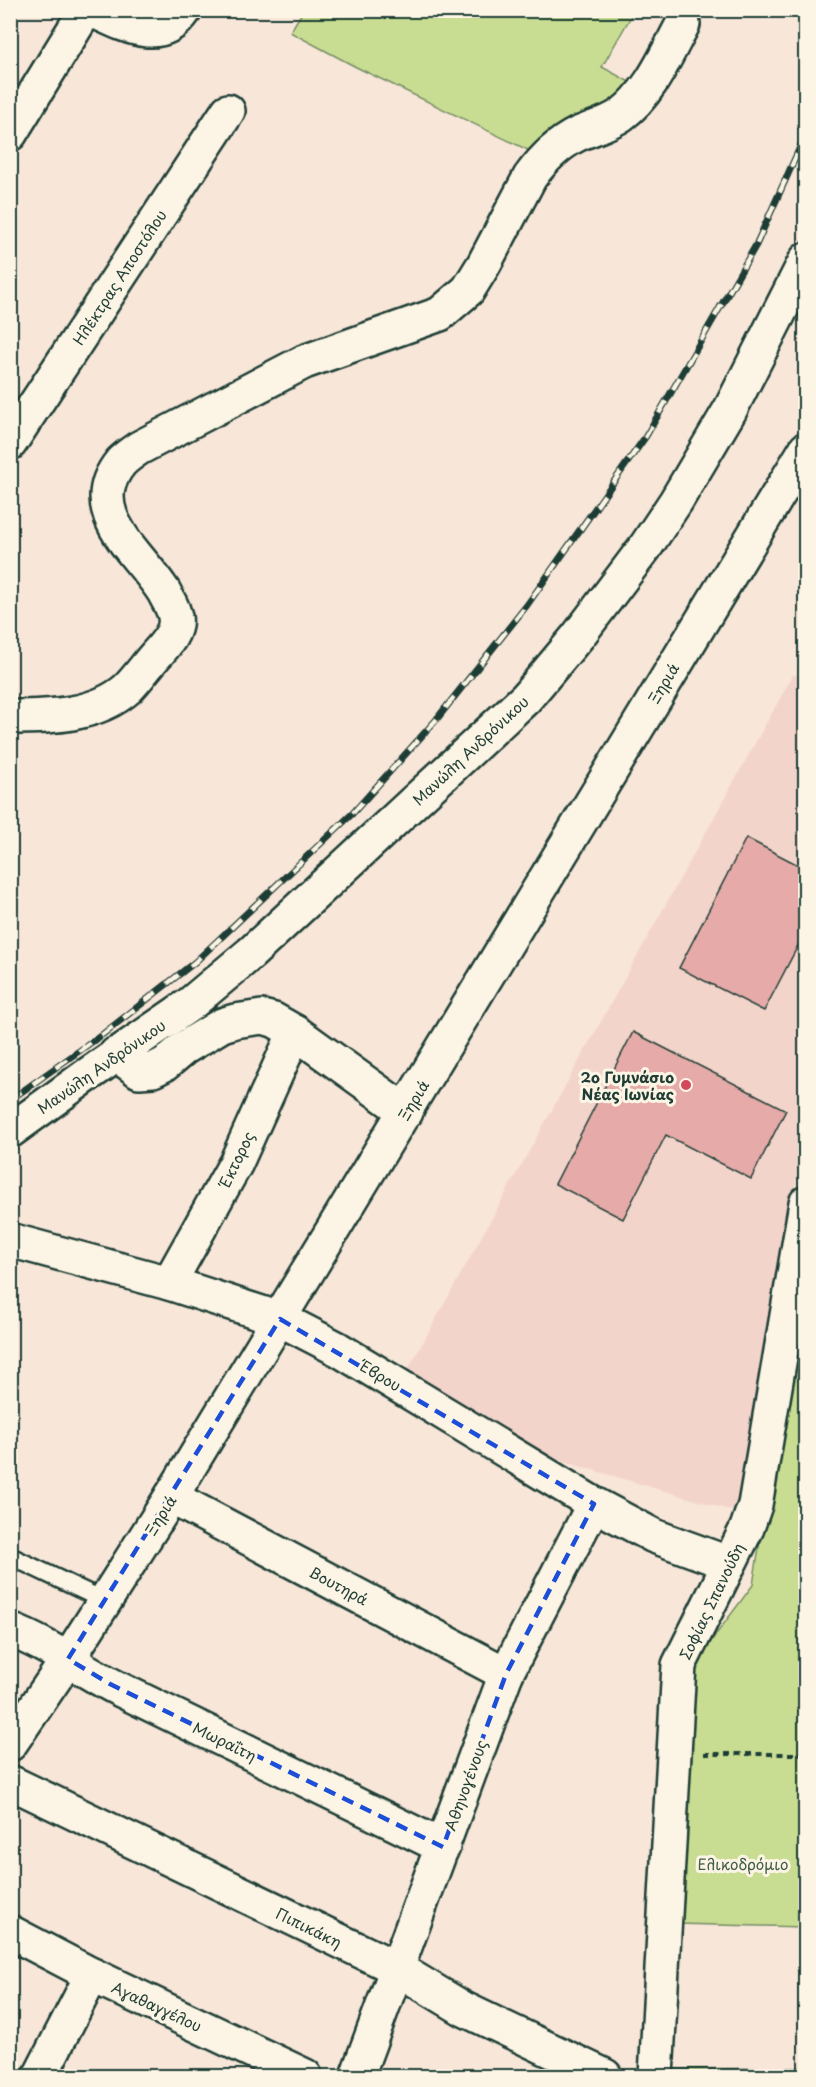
<svg xmlns="http://www.w3.org/2000/svg" width="816" height="2087" font-family="'Playpen Sans',sans-serif">
	<rect width="100%" height="100%" fill="#f8e6d9"/>
	<filter id="ink" filterUnits="userSpaceOnUse"><feTurbulence type="fractalNoise" baseFrequency=".0167" numOctaves="2"/><feDisplacementMap in="SourceGraphic" scale="12" xChannelSelector="R" yChannelSelector="G"/><feConvolveMatrix kernelMatrix="1 2 1 2 8 2 1 2 1" color-interpolation-filters="sRGB"/></filter>
	<g filter="url(#ink)">
		<polygon fill="#f3d4cb" points="793,675 805,675 805,1125 743,1514 521,1449 406,1373"/>
		<g fill="#c9dd92" stroke="#748d63" stroke-width="1.5">
			<polygon points="303,11 634,11 602,67 637,86 534,153 356,67 290,32"/>
			<polygon points="805,1256 805,1927 676,1924 690,1669 753,1585"/>
			<polygon points="805,2068 805,2076 670,2076 671,2069"/>
		</g>
		<g fill="#e6aba9" stroke="#1f3d34" stroke-width="1.5">
			<polygon points="746,838 806,869 806,930 764,1011 679,968"/>
			<polygon points="633,1032 786,1110 751,1179 666,1135 623,1219 555,1184"/>
		</g>
		<g fill="none" stroke-linecap="round" stroke-linejoin="round">
			<g stroke="#1f3d34" stroke-width="21">
				<polyline id="lane" points="10,1556 105,1601"/>
			</g>
			<g stroke="#1f3d34" stroke-width="38">
				<g id="street">
					<path d="M 92,10 C 123,24 160,47 185,10"/>
					<polyline points="10,134 86,10"/>
					<polyline points="10,443 228,111"/>
					<path d="M 10,717 C 49,717 97,716 128,688 C 138,678 146,666 155,656 C 164,646 178,632 175,617 C 174,609 168,600 164,592 C 140,553 80,512 121,462 C 126,457 133,452 139,448 L 304,362 L 440,314 L 468,290 L 484,264 L 530,177 C 543,159 558,144 578,134 C 592,128 608,124 621,115 C 650,94 666,55 683,24"/>
					<polyline points="116,1054 139,1071 153,1070 165,1064 184,1048 222,1025 235,1021 262,1017 274,1020 295,1032 406,1112"/>
					<polyline points="10,1131 86,1076 189,1005 251,953 526,698 578,636 646,546 676,501 730,410 806,260"/>
					<polyline points="10,1240 169,1283 280,1319 338,1349 594,1504 654,1536 728,1563"/>
					<polyline points="169,1283 236,1163 295,1032"/>
					<polyline points="171,1497 506,1674"/>
					<path d="M 10,1630 C 50,1645 81,1670 119,1689 C 227,1742 335,1794 443,1847"/>
					<polyline points="10,1744 68,1659 171,1497 806,449"/>
					<polyline points="10,1782 396,1968 464,2009 605,2076"/>
					<polyline points="10,1932 92,1975 305,2076"/>
					<polyline points="40,2076 92,1975"/>
					<polyline points="357,2076 506,1674 594,1504"/>
					<polyline points="656,2076 679,1665 747,1528 755,1505 806,1203"/>
				</g>
			</g>
			<polyline stroke="#1f3d34" stroke-width="4" stroke-dasharray="6 4.5" stroke-linecap="butt" points="704,1754 806,1754"/>
			<use href="#lane" stroke="#fcf5e5" stroke-width="16"/>
			<use href="#street" stroke="#fcf5e5" stroke-width="33"/>
			<g stroke="#1f3d34" stroke-width="7">
				<polyline id="rail" points="10,1100 103,1034 195,962 352,814 436,720 527,605 646,436 756,245 806,134"/>
			</g>
			<use href="#rail" stroke="#fcf5e5" stroke-width="4.5" stroke-dasharray="14" stroke-linecap="butt"/>
		</g>
	</g>
	<path fill="none" stroke="#1d4ed8" stroke-width="4.5" stroke-dasharray="12 8" stroke-linejoin="round" d="M 280,1319 L 594,1504 L 506,1674 L 443,1847 L 110,1684 L 68,1659 Z"/>
	<circle fill="#d1495b" stroke="#fcf5e5" stroke-width="2" cx="686" cy="1085" r="6"/>
	<g text-anchor="middle" dominant-baseline="central" stroke-width="6" stroke-linejoin="round" paint-order="stroke">
		<g font-size="15" fill="#1f3d34" stroke="#fcf5e5">
			<text transform="translate(119 277) rotate(-57)">Ηλέκτρας Αποστόλου</text>
			<text transform="translate(663 683) rotate(-59)">Ξηριά</text>
			<text transform="translate(470 750) rotate(-43)">Μανώλη Ανδρόνικου</text>
			<text transform="translate(101 1066) rotate(-35)">Μανώλη Ανδρόνικου</text>
			<text transform="translate(413 1100) rotate(-59)">Ξηριά</text>
			<text transform="translate(236 1159) rotate(-64)">Έκτορος</text>
			<text transform="translate(381 1375) rotate(31)">Έβρου</text>
			<text transform="translate(160 1515) rotate(-58)">Ξηριά</text>
			<text transform="translate(339 1585) rotate(28)">Βουτηρά</text>
			<text transform="translate(711 1601) rotate(-64)">Σοφίας Σπανούδη</text>
			<text transform="translate(225 1741) rotate(26)">Μωραΐτη</text>
			<text transform="translate(465 1785) rotate(-70)">Αθηνογένους</text>
			<text transform="translate(309 1927) rotate(26)">Πιπικάκη</text>
			<text transform="translate(157 2006) rotate(25)">Αγαθαγγέλου</text>
		</g>
		<g font-size="15" font-weight="bold" fill="#1f3d34" stroke="#fcf5e5" text-anchor="end">
			<text x="674" y="1076">2ο Γυμνάσιο<tspan x="674" dy="17">Νέας Ιωνίας</tspan></text>
		</g>
		<g font-size="15" fill="#415d47" stroke="#fcf5e5">
			<text x="743" y="1863">Ελικοδρόμιο</text>
		</g>
	</g>
	<rect width="816" height="2087" fill="none" stroke="#fcf5e5" stroke-width="36"/>
	<rect x="18" y="18" width="780" height="2051" fill="none" stroke="#1f3d34" stroke-width="2" filter="url(#ink)"/>
</svg>
